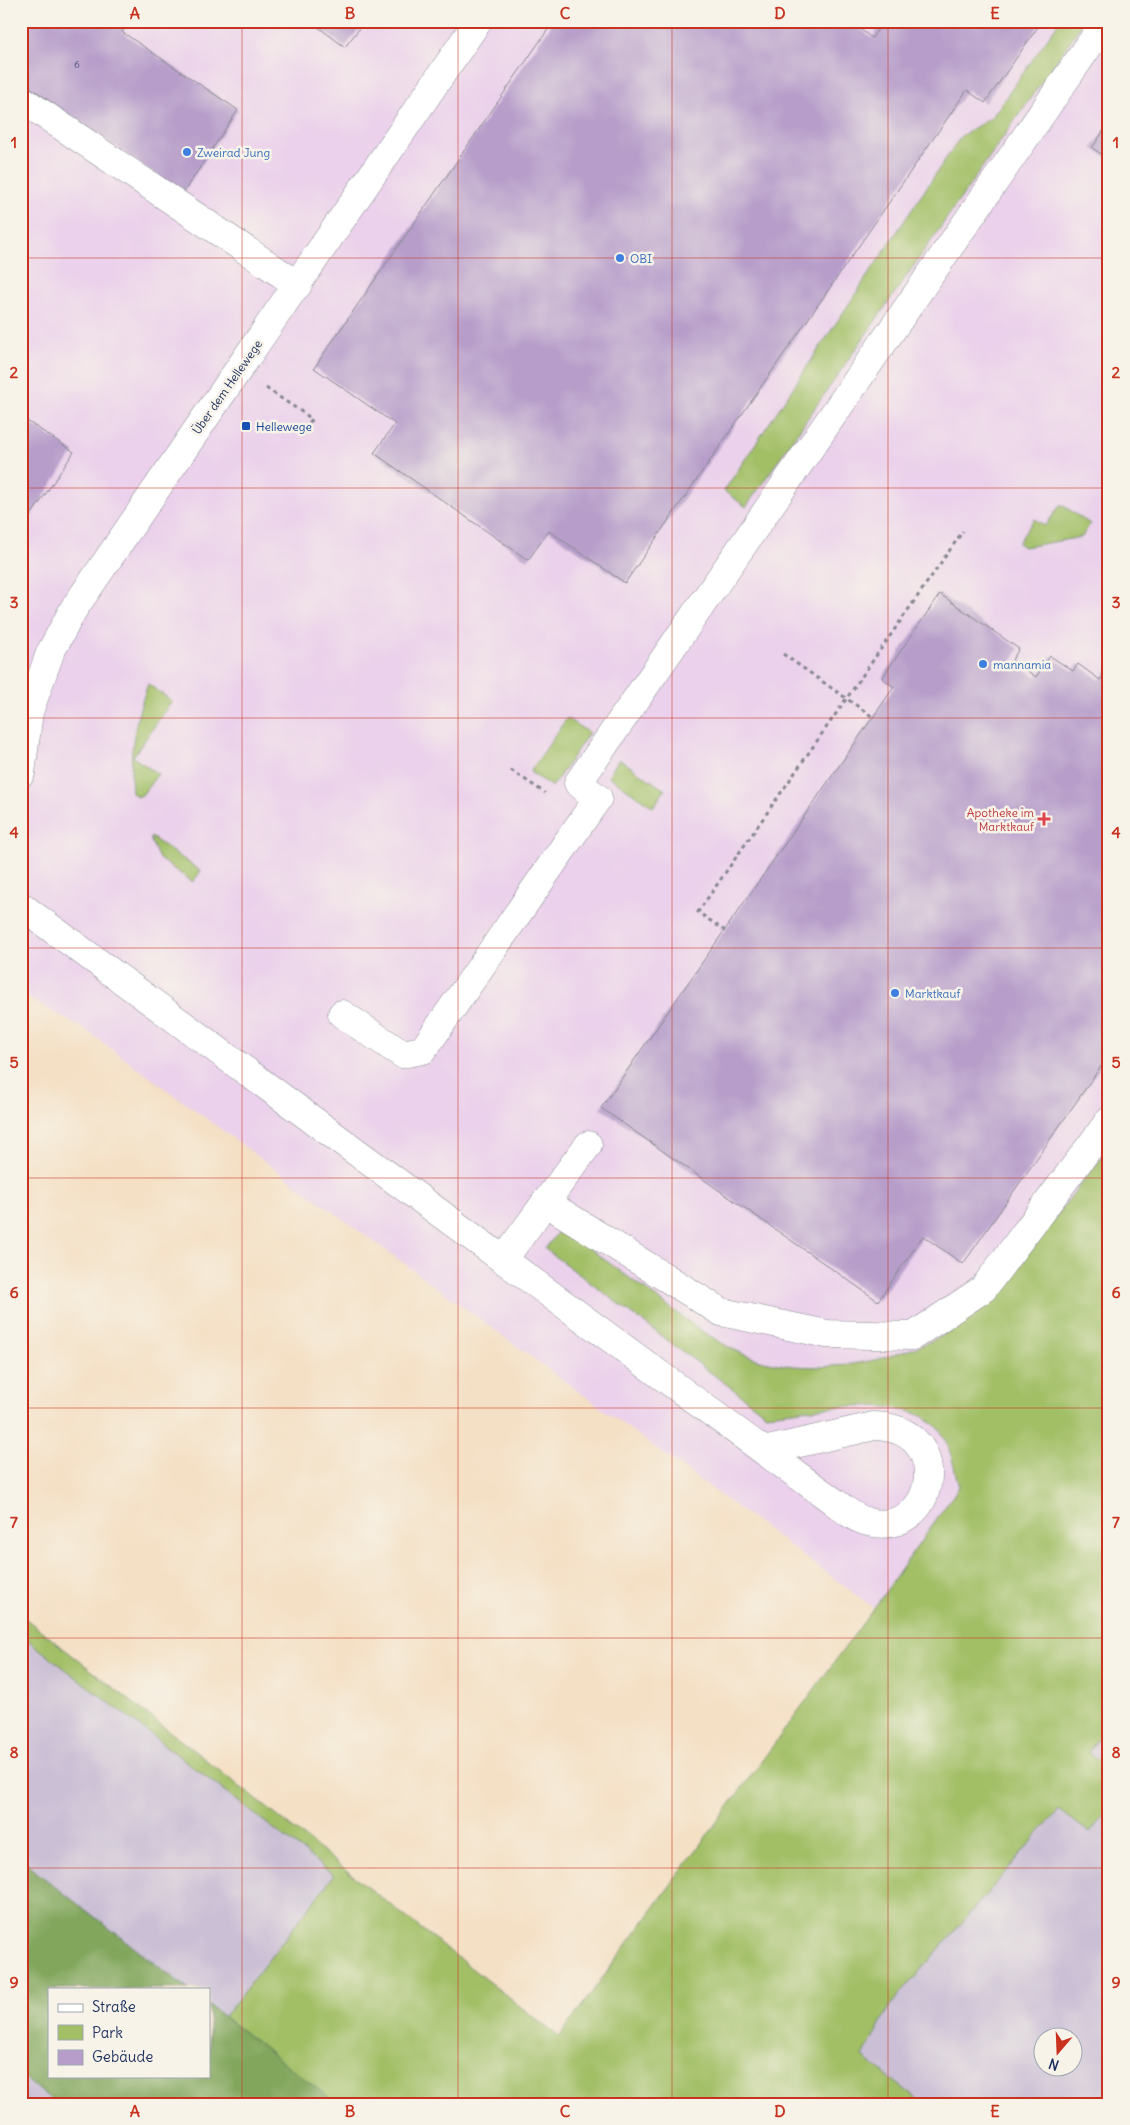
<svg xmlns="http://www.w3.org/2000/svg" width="1130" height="2125" font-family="Delius,sans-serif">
	<rect width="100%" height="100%" fill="#f7f3e8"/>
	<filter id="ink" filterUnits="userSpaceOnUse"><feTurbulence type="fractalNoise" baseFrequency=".02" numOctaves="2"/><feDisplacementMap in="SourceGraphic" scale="10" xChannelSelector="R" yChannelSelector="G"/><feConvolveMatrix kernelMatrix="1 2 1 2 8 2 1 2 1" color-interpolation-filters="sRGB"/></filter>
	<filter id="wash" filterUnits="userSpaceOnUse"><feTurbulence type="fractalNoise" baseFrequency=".0096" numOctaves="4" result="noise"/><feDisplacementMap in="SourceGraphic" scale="20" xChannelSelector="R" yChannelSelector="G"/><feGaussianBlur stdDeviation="1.12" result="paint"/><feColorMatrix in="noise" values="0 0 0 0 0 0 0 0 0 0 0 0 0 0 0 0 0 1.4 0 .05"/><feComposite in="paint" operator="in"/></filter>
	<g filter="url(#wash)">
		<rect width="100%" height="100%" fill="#f4e0c5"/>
		<polygon fill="#ebd1eb" points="21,21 1109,21 1109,1148 993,1298 960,1488 874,1608 87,1031 21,994"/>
		<path fill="#cbbfd5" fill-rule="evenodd" d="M 1109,1609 L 1109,2104 L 21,2104 L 21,1615 L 559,2037 L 681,1872 ZM 49,1989 L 209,1989 L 209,2076 L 49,2076 ZM 1042,2038 L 1072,2038 L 1072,2068 L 1042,2068 Z"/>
		<g fill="#a2bf66" stroke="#5e7762">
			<polygon points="1057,21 1084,21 746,507 724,491 961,136 992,117 1057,25"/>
			<polygon points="1061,504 1090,524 1082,537 1024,547 1018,543 1034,519 1045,526"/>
			<path d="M 148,684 L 172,701 L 133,757 L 158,774 L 142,795 L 138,797 L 132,793 C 129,754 134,721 148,684 Z"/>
			<polygon points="567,718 589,733 552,787 530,772"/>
			<polygon points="619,759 665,790 653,807 608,776"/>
			<polygon points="151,837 201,871 193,882 159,859 150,839"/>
			<path d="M 1109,1148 L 1109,1724 L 1088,1752 L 1109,1768 L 1109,1808 L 1090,1833 L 1059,1810 L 889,2007 L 863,2057 L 916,2098 L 916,2104 L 337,2104 L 224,2017 L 334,1875 L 21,1635 L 21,1615 L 559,2037 L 874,1608 L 959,1487 C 954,1469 950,1441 937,1427 C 904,1392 810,1410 766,1414 L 545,1249 L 561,1228 C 595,1252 628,1277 662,1302 C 687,1320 712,1340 741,1353 C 814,1386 940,1357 993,1297 C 1006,1282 1018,1265 1030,1249 C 1056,1215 1083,1181 1109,1148 Z"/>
		</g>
		<polygon fill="#81a65b" stroke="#4e6a5c" points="21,1860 188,1989 49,1989 49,2076 209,2076 209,2005 337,2104 57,2104 21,2076"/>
		<g id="blocks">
			<g fill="#b79eca">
				<polygon points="21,21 129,21 122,32 238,110 183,193 21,81"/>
				<polygon points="310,21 365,21 345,47"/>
				<polygon points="545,21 849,21 872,38 883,21 1042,21 985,103 967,90 625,583 549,531 528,560 374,453 395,424 314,368 551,25"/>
				<polygon points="1109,123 1109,159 1092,148"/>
				<polygon points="21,417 74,452 21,530"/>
				<polygon points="940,594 1019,649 1012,660 1036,677 1050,656 1073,671 1078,664 1100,680 1109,668 1109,1055 963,1264 923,1236 878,1301 601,1108 894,687 882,678"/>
			</g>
		</g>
	</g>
	<g filter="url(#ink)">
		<use href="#blocks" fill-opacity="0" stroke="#888892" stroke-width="1"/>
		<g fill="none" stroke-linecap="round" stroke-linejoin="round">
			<g stroke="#888892" stroke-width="29">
				<g id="minor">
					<polyline points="21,99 298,285"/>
					<polyline points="21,773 29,712 50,653 73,610 478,21"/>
					<path d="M 21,906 L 764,1451 C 786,1467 808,1483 829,1498 C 841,1507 853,1518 868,1522 C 937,1539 956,1427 874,1426 L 764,1451"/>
					<polyline points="342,1014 402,1054 423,1050 598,798 578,783 1106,21"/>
					<polyline points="545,1202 721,1312 827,1334 913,1336 983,1289 1109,1121"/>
					<polyline points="503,1260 588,1145"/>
				</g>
			</g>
			<g stroke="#888892" stroke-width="3" stroke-dasharray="4 4" stroke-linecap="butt">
				<polyline points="266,388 312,419 305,429"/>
				<polyline points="783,654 873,717"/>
				<polyline points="1103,723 1109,715"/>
				<polyline points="511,770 545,793"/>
				<polyline points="725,931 698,912 963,531"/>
			</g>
			<use href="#minor" stroke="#fff" stroke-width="28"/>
		</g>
	</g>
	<path fill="none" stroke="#c8321e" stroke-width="1" stroke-opacity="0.55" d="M 242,21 L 242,2104M 458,21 L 458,2104M 672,21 L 672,2104M 888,21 L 888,2104M 21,258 L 1109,258M 21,488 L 1109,488M 21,718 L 1109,718M 21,948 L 1109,948M 21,1178 L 1109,1178M 21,1408 L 1109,1408M 21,1638 L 1109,1638M 21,1868 L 1109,1868"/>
	<g fill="#3f7fe0" stroke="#f7f3e8" stroke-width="2">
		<circle cx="187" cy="152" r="5"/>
		<circle cx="620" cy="258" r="5"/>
		<circle cx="983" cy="664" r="5"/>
		<circle cx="895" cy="993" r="5"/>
	</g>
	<rect fill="#1a4fb4" stroke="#f7f3e8" stroke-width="2" x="241" y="421" width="10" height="10" rx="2.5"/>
	<path fill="#e0444e" stroke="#f7f3e8" stroke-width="2" d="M1041.5 811.5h5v5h5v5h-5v5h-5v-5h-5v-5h5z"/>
	<g text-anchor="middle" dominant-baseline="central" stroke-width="5" stroke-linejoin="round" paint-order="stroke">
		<g font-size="10" fill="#424b79">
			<text x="77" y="64">6</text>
		</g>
		<g font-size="12" fill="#366cbe" stroke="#f7f3e8" text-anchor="start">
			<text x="197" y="152">Zweirad Jung</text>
			<text x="630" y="258">OBI</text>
			<text x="993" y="664">mannamia</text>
			<text x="905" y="993">Marktkauf</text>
		</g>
		<g font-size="12" fill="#1b2f5e" stroke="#f7f3e8">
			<text transform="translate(227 387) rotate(-55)">Über dem Hellewege</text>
		</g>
		<g font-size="12" fill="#164399" stroke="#f7f3e8" text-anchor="start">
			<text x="256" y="426">Hellewege</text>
		</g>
		<g font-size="12" fill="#be3a42" stroke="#f7f3e8" text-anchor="end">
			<text x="1034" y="812">Apotheke im<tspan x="1034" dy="14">Marktkauf</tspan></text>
		</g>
	</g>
	<rect width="1130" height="2125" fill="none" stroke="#f7f3e8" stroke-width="55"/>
	<rect x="48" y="1988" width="162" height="90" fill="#f7f3e8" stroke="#9fa5b1"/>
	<rect x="58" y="2004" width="25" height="8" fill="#ffffff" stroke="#9fa5b1"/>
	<text x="92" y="2012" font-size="15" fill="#1b2f5e">Straße</text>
	<rect x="58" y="2025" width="25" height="15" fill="#a2bf66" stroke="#9fa5b1"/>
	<text x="92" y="2038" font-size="15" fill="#1b2f5e">Park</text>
	<rect x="58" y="2050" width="25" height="15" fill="#b79eca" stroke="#9fa5b1"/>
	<text x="92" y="2062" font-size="15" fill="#1b2f5e">Gebäude</text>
	<g transform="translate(1058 2052) rotate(199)"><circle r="24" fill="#f7f3e8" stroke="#9fa5b1"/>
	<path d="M0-4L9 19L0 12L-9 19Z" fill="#c8321e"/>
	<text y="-8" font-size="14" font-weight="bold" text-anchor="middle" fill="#1b2f5e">N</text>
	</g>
	<rect x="28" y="28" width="1074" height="2070" fill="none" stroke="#c8321e" stroke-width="2"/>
	<g font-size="16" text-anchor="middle" font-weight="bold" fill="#c8321e">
		<text x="135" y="19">A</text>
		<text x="350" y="19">B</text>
		<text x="565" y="19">C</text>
		<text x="780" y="19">D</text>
		<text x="995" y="19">E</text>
		<text x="14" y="148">1</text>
		<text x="1116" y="148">1</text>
		<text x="14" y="378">2</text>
		<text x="1116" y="378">2</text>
		<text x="14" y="608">3</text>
		<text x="1116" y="608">3</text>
		<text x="14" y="838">4</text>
		<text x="1116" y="838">4</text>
		<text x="14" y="1068">5</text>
		<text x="1116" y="1068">5</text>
		<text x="14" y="1298">6</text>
		<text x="1116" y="1298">6</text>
		<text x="14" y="1528">7</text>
		<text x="1116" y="1528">7</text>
		<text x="14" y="1758">8</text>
		<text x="1116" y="1758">8</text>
		<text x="14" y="1988">9</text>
		<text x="1116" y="1988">9</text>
		<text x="135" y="2117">A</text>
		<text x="350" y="2117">B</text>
		<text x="565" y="2117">C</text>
		<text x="780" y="2117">D</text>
		<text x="995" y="2117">E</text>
	</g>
</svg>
